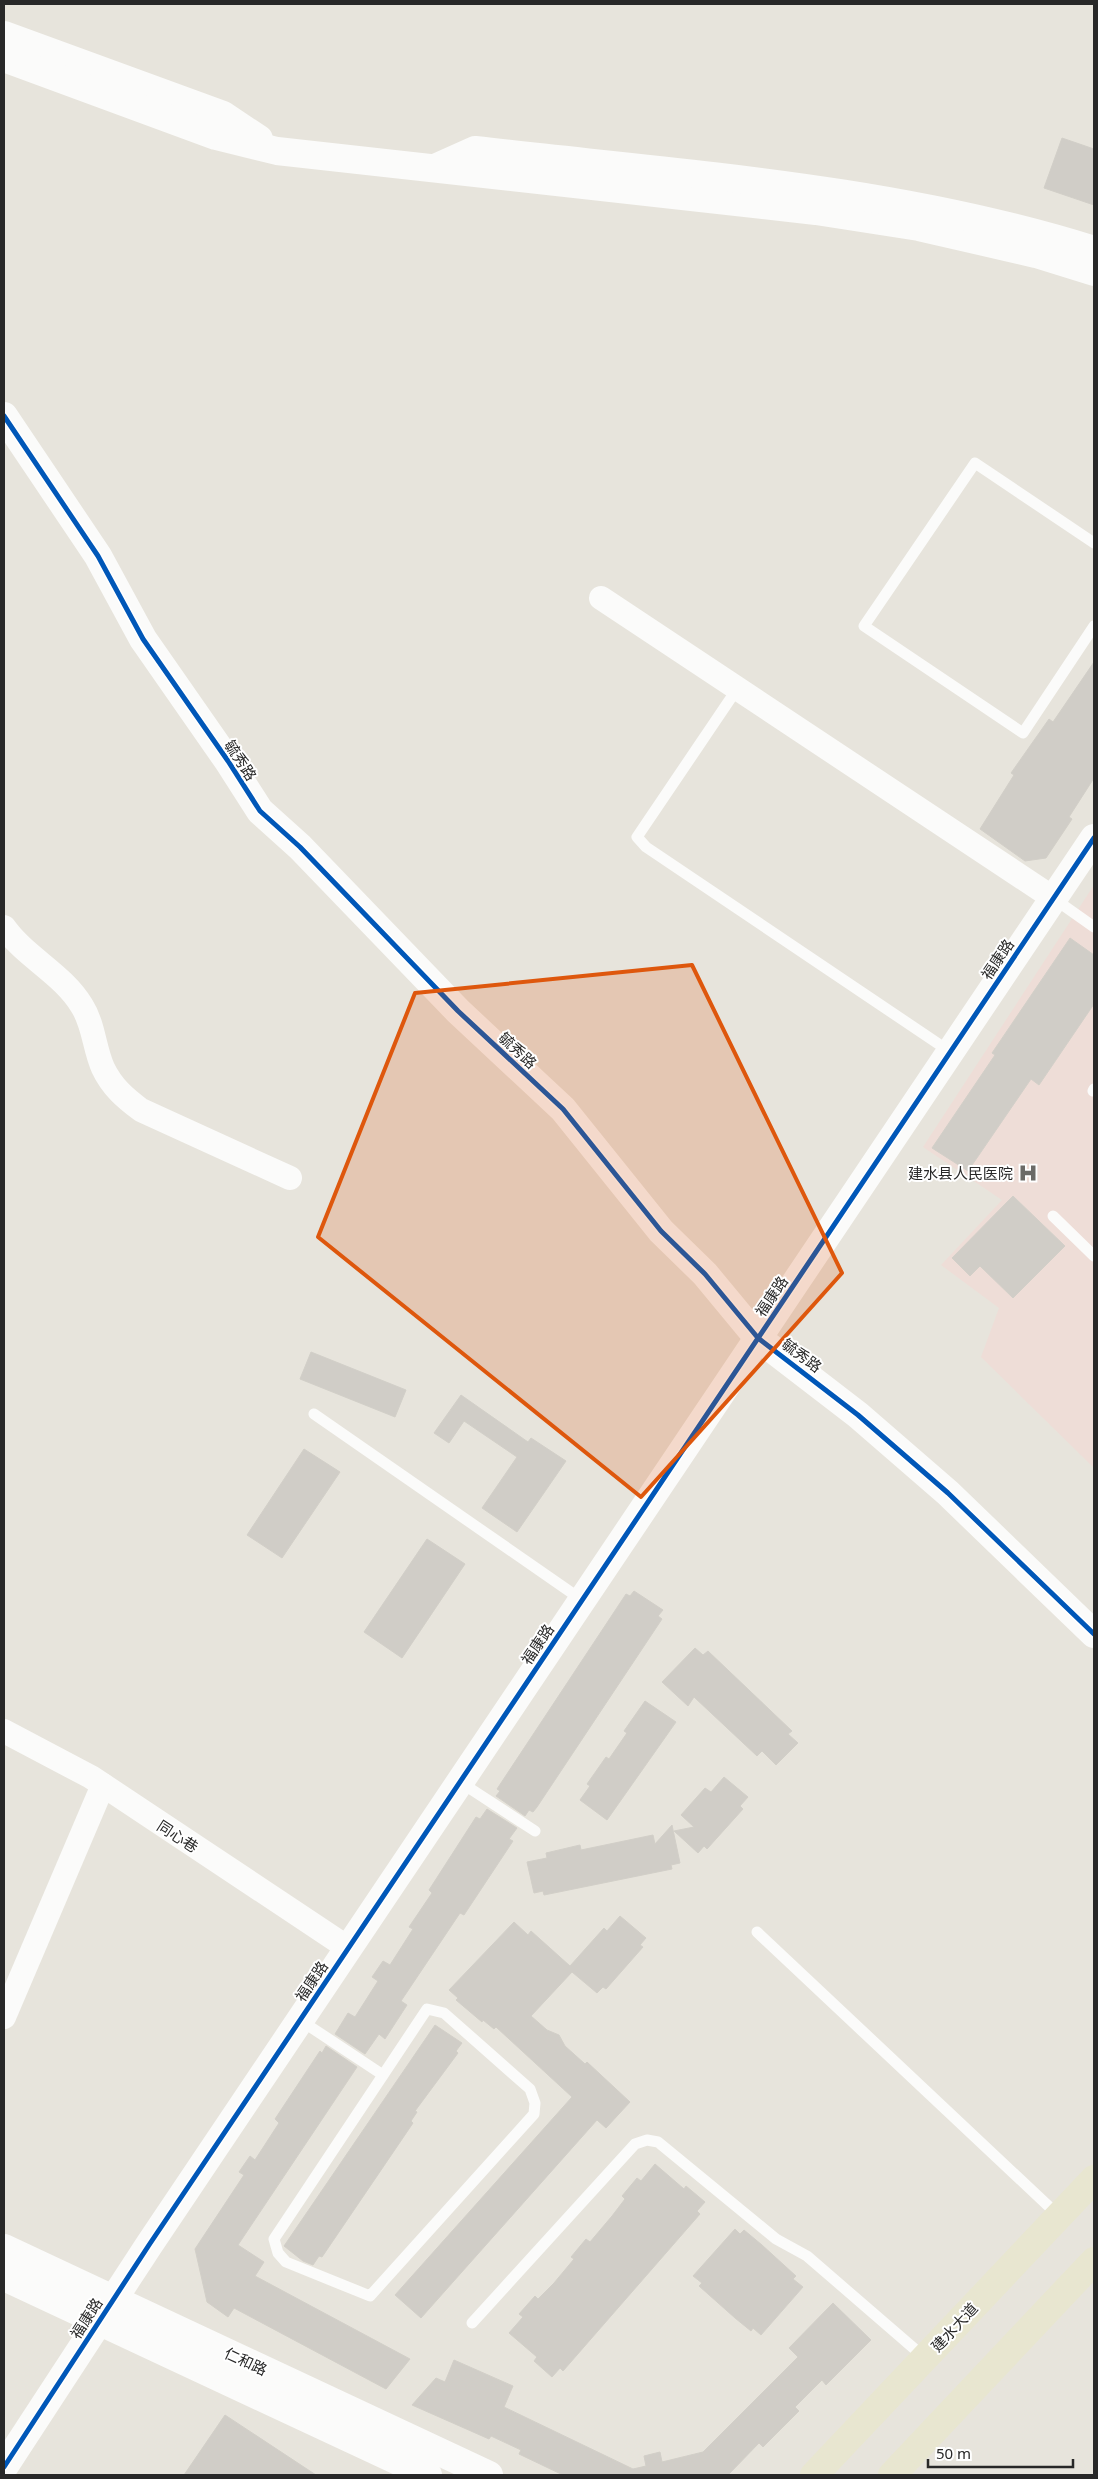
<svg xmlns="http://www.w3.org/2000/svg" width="1098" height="2479" font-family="'Noto Sans','Noto Sans SC',sans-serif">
	<rect width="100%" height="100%" fill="#e7e4dc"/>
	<polygon fill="#eeddd7" points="1094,885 1094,1468 981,1357 999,1308 941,1265 1002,1200 923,1147"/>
	<g fill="#d0cdc7" stroke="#d2cfc8">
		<polygon points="1062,138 1094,149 1094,205 1044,188"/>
		<polygon points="1094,662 1094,778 1069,817 1072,819 1046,858 1025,861 980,829 1014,775 1011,773 1049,719 1053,722"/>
		<polygon points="1070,938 1094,955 1094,1004 1039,1085 1031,1079 968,1171 932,1148 995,1055 992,1053"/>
		<polygon points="1013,1196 1065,1246 1013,1298 980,1266 970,1276 952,1258"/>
		<polygon points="311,1352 406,1390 395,1417 300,1379"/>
		<polygon points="461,1395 528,1442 531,1438 566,1461 517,1532 482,1508 517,1457 464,1421 449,1443 434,1433"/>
		<polygon points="304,1449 340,1472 282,1558 247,1535"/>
		<polygon points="427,1539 465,1564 402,1658 364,1632"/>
		<polygon points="634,1591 663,1610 658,1616 662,1619 537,1807 533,1812 529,1810 525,1816 496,1796 500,1791 497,1789 626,1594 630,1596"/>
		<polygon points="695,1648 703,1655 708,1651 792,1731 788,1734 798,1743 776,1765 762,1751 757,1756 694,1697 688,1706 662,1682"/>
		<polygon points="645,1701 676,1722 607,1820 580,1800 590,1786 587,1784 606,1757 609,1759 627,1733 624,1731"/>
		<polygon points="724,1777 748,1797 740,1806 743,1809 707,1849 704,1846 698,1853 674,1831 694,1827 681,1815 705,1788 711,1792"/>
		<polygon points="487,1809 517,1828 509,1839 513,1841 464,1915 460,1913 401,2001 407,2005 385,2039 379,2034 365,2054 335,2034 348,2013 355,2017 378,1981 372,1977 383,1961 390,1965 413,1929 409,1927 432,1893 429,1890 476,1817 480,1819"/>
		<polygon points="672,1825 680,1863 671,1865 672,1869 544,1895 543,1891 534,1893 527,1862 547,1858 546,1853 580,1845 581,1850 653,1835 655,1844"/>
		<polygon points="620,1916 646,1938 640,1945 643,1947 606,1989 603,1987 597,1993 572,1972 531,2016 547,2030 559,2035 565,2046 585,2064 587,2062 630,2102 606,2128 597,2120 421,2318 395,2295 572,2097 496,2027 494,2029 483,2020 482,2022 456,2000 458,1998 449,1990 514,1922 528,1935 531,1931 570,1966 604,1928 607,1931"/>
		<polygon points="435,2025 462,2043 456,2051 458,2053 415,2111 417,2112 411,2121 413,2123 322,2257 319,2256 313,2265 303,2261 284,2246"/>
		<polygon points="326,2046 357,2067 238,2245 264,2262 255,2276 410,2359 386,2389 234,2308 228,2317 207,2302 195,2249 244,2175 239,2172 250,2156 255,2160 279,2123 275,2119 320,2051 322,2053"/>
		<polygon points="655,2164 684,2189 686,2186 705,2202 697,2211 700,2214 563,2371 560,2368 552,2377 534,2361 537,2357 509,2333 523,2317 519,2314 535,2296 538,2299 554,2283 574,2259 571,2257 586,2239 590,2242 612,2216 625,2199 622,2196 637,2178 641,2181"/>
		<polygon points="735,2229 740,2234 744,2230 762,2245 796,2276 793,2279 803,2287 761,2335 753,2328 751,2331 735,2318 699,2286 702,2283 693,2276"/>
		<polygon points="833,2303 871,2340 826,2385 822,2380 795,2407 799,2411 763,2447 759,2443 728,2475 563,2475 519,2454 521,2450 491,2436 489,2439 412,2405 436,2378 445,2382 454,2360 513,2386 504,2407 633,2469 646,2466 644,2456 660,2452 662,2462 703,2452 798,2357 789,2348"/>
		<polygon points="225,2415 316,2475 184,2475"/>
	</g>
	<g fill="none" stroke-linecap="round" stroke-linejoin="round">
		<g stroke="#fbfbfa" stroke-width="11">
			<polyline points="1094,543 975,463 864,626 1023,733 1094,626"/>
			<polyline points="737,689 637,837 646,847 949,1051"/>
			<polyline points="1053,898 1094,927"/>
			<polyline points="1093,1091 1094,1089"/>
			<polyline points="1053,1216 1094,1256"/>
			<polyline points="314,1414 582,1600"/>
			<polyline points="460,1782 535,1831"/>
			<polyline points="757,1932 1059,2216"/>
			<polygon points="427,2009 444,2013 530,2089 535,2103 534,2114 370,2296 286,2262 278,2253 274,2239"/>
			<polyline points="300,2020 383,2075"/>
			<polyline points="472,2323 635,2144 647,2140 658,2142 776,2239 807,2256 925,2358"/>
		</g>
		<g stroke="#fbfbfa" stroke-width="24">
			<polyline points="601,598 1053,898"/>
			<path d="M 4,927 C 25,957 63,974 82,1006 C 94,1025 94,1048 103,1068 C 112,1087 125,1098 141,1110 L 290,1178"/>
			<polyline points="4,1731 91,1777 348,1948"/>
			<polyline points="4,2017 103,1785"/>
		</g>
		<g stroke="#fbfbfa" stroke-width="28">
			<polyline points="4,35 223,115 259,139"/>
			<polyline points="4,58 216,136 277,151 816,211 919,227 1036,254 1094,272"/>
			<path d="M 437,167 L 475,150 C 683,174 894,187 1094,250"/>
			<polyline points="4,416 98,556 143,639 228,761 260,811 300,847 458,1011 563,1109 661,1231 705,1274 758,1338 858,1415 948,1493 1094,1634"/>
			<polyline points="4,2248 489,2475"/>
			<polyline points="4,2277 428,2475"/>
			<polyline points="4,2467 149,2245 1094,838"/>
		</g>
		<g stroke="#e8e6d0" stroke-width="28">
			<polyline points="814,2475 1094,2179"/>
			<polyline points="892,2475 1094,2261"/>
		</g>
		<g stroke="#fff" stroke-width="8">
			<g id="cycleway">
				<polyline points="4,416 98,556 143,639 228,761 260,811 300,847 458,1011 563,1109 661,1231 705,1274 758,1338 858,1415 948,1493 1094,1634"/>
				<polyline points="4,2467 149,2245 1094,838"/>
			</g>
		</g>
		<use href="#cycleway" stroke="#0057b8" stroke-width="5"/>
	</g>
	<path fill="#de570d" fill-opacity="0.2" stroke="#de570d" stroke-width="4" stroke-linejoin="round" d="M 692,965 L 842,1273 L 641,1497 L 318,1237 L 415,993 Z"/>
	<defs>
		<g id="hospital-bare" transform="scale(1.5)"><path d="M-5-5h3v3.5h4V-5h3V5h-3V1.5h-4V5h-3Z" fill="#6b6a67" stroke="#fff" stroke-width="2.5" paint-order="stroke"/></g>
	</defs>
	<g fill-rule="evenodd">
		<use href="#hospital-bare" x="1028" y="1173"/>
	</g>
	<g text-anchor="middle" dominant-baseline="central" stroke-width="4" stroke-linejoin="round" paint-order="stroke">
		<g font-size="15" fill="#282828" stroke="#fff">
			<text transform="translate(241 760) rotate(57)">毓秀路</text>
			<text transform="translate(997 959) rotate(-56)">福康路</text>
			<text transform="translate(518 1050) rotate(43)">毓秀路</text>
			<text transform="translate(771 1296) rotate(-56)">福康路</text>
			<text transform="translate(802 1355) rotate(37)">毓秀路</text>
			<text transform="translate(537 1644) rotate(-56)">福康路</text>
			<text transform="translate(178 1836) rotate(33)">同心巷</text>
			<text transform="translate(311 1981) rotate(-56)">福康路</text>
			<text transform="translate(86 2318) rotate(-57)">福康路</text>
			<text transform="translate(954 2327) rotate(-47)">建水大道</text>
			<text transform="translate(246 2361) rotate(25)">仁和路</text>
		</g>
		<g font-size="15" fill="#282828" stroke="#fff" text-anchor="end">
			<text x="1013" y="1173">建水县人民医院</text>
		</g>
	</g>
	<rect width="1098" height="2479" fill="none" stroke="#282828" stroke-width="10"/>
	<path d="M928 2459v8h145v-8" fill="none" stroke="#282828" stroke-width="2.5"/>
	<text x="936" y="2459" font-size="15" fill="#282828" stroke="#ffffff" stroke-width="4" paint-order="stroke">50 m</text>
</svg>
